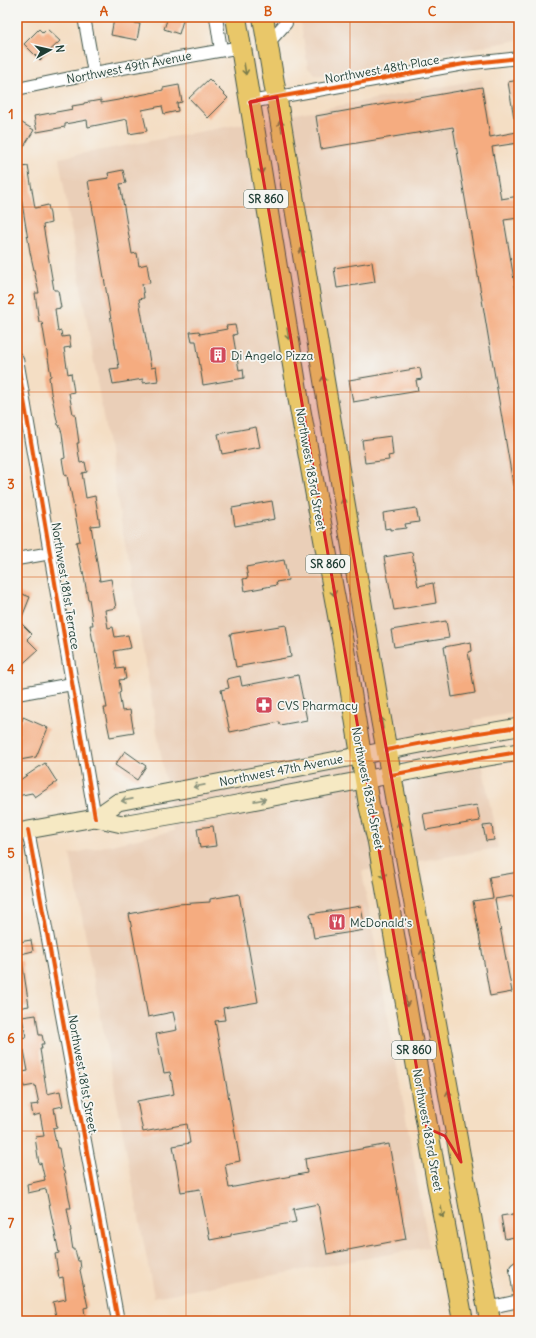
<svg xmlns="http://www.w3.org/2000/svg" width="536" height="1338" font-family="Delius,sans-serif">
	<rect width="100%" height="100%" fill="#f6f6f2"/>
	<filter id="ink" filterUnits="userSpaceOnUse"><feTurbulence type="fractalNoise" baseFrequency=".025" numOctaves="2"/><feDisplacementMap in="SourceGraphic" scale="8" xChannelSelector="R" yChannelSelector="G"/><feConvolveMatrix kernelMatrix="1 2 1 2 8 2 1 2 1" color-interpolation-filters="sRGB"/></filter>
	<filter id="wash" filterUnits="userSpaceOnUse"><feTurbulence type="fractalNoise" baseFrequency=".012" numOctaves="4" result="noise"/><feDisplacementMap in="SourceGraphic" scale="16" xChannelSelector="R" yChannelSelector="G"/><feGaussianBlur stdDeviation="0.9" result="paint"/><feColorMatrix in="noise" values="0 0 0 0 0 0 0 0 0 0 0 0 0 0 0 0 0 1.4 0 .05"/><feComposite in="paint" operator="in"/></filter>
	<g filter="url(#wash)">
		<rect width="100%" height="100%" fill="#f4dec4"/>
		<g fill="#eacfb8">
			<polygon points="300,17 519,17 519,40 322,75 315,74 308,68"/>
			<polygon points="482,79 519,301 519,712 474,720 498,848 362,871 429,1247 154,1297 70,854 174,831 59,158"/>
		</g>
		<g id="blocks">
			<g fill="#f5ac80">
				<polygon points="168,17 184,17 179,34 164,29"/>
				<polygon points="114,19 140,24 137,40 111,35"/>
				<polygon points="39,29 43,33 47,29 60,41 40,60 24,44"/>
				<polygon points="209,79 228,98 208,118 189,98"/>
				<polygon points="519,80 519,117 514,118 508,82"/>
				<polygon points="179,85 182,102 177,103 178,111 164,114 162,106 142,110 147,131 129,134 127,119 88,127 87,120 65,124 65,127 37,132 34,116 73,109 72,106 84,104 84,103 101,100 101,103 124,99 124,98 150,93 163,90 163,88"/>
				<polygon points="482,87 490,137 517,132 518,143 492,147 501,199 519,196 519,218 504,220 519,309 519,490 514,490 453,127 321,149 316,116"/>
				<polygon points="17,120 34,130 23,148 17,144"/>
				<polygon points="28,166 35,208 48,205 50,214 51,223 43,225 54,290 58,290 61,308 55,309 58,332 61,331 62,337 69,336 71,347 64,348 68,374 71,373 74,392 69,393 73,414 75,414 79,443 77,443 80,463 85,462 87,472 82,473 86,498 95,496 100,525 91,526 100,581 111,579 116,608 105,610 108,628 113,627 115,637 128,635 131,648 114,651 117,669 124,668 126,679 119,680 121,692 119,693 122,711 130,710 134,733 110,737 104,708 107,708 97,653 96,654 94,642 93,642 90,625 93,625 89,599 88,599 83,571 82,571 76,542 80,541 70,487 69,487 67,475 65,476 62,459 65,458 62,433 59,425 58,425 51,393 49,377 51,376 42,322 39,322 35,293 39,293 30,252 21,197 17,197 17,168"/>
				<polygon points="123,170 126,183 120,184 132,254 137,253 139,266 147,264 150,283 142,284 144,298 139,299 151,368 156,367 158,381 143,383 143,379 113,384 110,369 119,368 88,181 109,178 108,173"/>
				<polygon points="372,262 375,282 337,288 334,268"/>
				<polygon points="235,325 237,334 233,335 239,370 243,369 244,378 203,385 196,341 192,341 190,332 199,331 200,334 227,329 226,326"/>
				<polygon points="420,368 422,379 416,380 418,391 353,402 349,380"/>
				<polygon points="256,427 260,447 222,454 218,434"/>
				<polygon points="391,436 393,455 388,456 389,460 365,463 362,440"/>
				<polygon points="272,501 275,519 235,526 232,508"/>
				<polygon points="416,508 419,522 405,524 406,528 390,530 390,528 385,529 383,513"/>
				<polygon points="412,552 418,586 433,583 436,603 394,610 384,557"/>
				<polygon points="284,560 288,580 276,582 277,585 245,591 243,579 248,578 246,567"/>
				<polygon points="17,592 30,597 20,622 32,634 27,639 38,650 17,669"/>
				<polygon points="446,621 449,638 394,647 391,630"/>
				<polygon points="286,625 291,657 236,667 230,634"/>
				<polygon points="471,642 472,651 468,652 475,693 452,697 444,647"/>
				<polygon points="298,675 307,720 280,725 279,722 230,732 221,690 229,688 227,679 240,676 242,686"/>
				<polygon points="23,717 48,728 36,757 20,760 17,740 20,734 17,733 17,719 22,721"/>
				<polygon points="125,751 146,766 137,780 115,765"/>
				<polygon points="45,763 57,782 35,797 32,793 17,796 17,782"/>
				<polygon points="477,805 480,821 426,830 423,814"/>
				<polygon points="492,825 494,840 486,841 483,826"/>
				<polygon points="213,826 216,846 200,848 197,828"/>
				<polygon points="519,872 519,895 495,899 512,992 490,996 473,901 493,898 489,877"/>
				<polygon points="239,894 258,1002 223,1008 225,1020 215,1021 240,1161 225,1164 229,1188 307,1173 305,1159 389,1144 406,1239 327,1254 318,1204 293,1209 296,1222 231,1234 231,1236 210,1240 200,1189 181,1192 173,1146 190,1143 187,1124 143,1132 137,1101 174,1094 170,1072 164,1073 156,1034 177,1030 173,1012 148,1017 129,914 178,904 210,902 210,899"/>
				<polygon points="361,906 365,930 314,938 310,914"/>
				<polygon points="31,940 33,951 21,954 19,942"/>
				<polygon points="17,961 22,961 29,1006 17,1008"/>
				<polygon points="36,1015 39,1035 42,1035 44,1044 41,1044 42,1049 40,1049 47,1094 60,1091 63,1106 54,1108 57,1127 53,1128 57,1148 59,1148 63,1171 64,1171 71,1208 67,1208 71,1231 70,1231 73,1250 75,1250 78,1261 80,1261 81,1269 80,1270 88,1307 84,1308 85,1316 60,1321 57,1321 53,1302 66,1299 63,1277 59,1278 55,1254 59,1253 46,1189 28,1193 27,1184 45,1180 41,1163 39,1164 35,1137 44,1136 40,1114 33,1116 31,1105 39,1104 35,1085 24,1087 22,1072 28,1071 24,1050 22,1051 20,1038 26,1037 22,1017"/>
				<polygon points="519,1213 519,1236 505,1239 501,1216"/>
			</g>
		</g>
	</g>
	<g filter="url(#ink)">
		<use href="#blocks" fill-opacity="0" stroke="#3f554a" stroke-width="1"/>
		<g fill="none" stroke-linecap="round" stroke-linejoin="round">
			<g stroke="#3f554a" stroke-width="14">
				<g id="minor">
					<polyline points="84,17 94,73"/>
					<polyline points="216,17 221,50"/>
					<polyline points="268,43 286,23 285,17"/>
					<polyline points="17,89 94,73 241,47"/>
					<polyline points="250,102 464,64 519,58"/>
					<polyline points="17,359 95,818"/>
					<polyline points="17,559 51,553"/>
					<polyline points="17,694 72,684"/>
					<polyline points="28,830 118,1321"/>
					<polyline points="519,1267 516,1269 519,1290"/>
					<polyline points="487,1308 519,1301"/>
				</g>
			</g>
			<g stroke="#3f554a" stroke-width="19">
				<g id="secondary">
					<polyline points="95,818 118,802 436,741 519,727"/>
					<polyline points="17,832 95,818 122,824 221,807 469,760 519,752"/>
				</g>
			</g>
			<g stroke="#3f554a" stroke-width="22">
				<g id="primary">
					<polyline points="236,17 300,408 343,643 369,805 378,842 436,1177 463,1321"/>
					<polyline points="263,17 379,708 490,1321"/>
				</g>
			</g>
			<use href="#minor" stroke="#fff" stroke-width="12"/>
			<use href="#secondary" stroke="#f6e9c3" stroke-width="17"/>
			<use href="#primary" stroke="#e9c769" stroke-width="20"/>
			<g stroke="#f6f6f2" stroke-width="6">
				<g id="cycleway">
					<polyline points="250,102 464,64 519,58"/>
					<polyline points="17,359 95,818"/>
					<polyline points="387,750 459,736 519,727"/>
					<polyline points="391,775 469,760 519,752"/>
					<polyline points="28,830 118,1321"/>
				</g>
			</g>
			<use href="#cycleway" stroke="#e8590c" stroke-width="4"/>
		</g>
		<defs><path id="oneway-shaft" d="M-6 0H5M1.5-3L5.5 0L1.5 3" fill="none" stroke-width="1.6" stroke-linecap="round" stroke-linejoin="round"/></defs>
		<g stroke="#7a7b4c">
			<use href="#oneway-shaft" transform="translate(245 69) rotate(81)"/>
			<use href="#oneway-shaft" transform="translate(281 126) rotate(-99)"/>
			<use href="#oneway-shaft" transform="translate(261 168) rotate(81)"/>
			<use href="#oneway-shaft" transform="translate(302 254) rotate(-99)"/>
			<use href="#oneway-shaft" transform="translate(288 334) rotate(81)"/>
			<use href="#oneway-shaft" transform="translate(324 382) rotate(-99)"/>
			<use href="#oneway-shaft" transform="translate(344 504) rotate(-100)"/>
			<use href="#oneway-shaft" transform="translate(333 590) rotate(80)"/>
			<use href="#oneway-shaft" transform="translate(382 723) rotate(-100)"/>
			<use href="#oneway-shaft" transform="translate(400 827) rotate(-100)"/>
			<use href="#oneway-shaft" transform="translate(383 873) rotate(80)"/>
			<use href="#oneway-shaft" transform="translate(423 955) rotate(-100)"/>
			<use href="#oneway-shaft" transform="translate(406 1001) rotate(80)"/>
			<use href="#oneway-shaft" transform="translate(449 1096) rotate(-100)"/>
			<use href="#oneway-shaft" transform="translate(442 1212) rotate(79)"/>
		</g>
		<g stroke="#8a937c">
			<use href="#oneway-shaft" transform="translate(199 786) rotate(169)"/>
			<use href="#oneway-shaft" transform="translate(127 800) rotate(169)"/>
			<use href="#oneway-shaft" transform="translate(260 800) rotate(-11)"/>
		</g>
	</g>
	<path fill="#d62828" fill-opacity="0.2" stroke="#d62828" stroke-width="3" stroke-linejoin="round" d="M 277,97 L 379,708 L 461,1162 L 445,1136 L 427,1128 L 250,102 Z"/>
	<path fill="none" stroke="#d45610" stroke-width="1" stroke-opacity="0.55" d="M 186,17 L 186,1321M 350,17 L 350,1321M 17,207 L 519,207M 17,392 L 519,392M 17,577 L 519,577M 17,761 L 519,761M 17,946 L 519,946M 17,1131 L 519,1131"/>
	<defs>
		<g id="building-square" transform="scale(0.9)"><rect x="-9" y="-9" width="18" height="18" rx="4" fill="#d1495b" stroke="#f6f6f2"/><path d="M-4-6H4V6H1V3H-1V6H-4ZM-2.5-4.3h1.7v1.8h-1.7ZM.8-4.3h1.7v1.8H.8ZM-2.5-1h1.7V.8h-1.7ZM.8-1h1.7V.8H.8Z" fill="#fff"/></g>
		<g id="pharmacy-square" transform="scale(0.9)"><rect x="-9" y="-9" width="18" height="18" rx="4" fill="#d1495b" stroke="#f6f6f2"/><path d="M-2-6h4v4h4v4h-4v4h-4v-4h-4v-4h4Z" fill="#fff"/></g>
		<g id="restaurant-square" transform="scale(0.9)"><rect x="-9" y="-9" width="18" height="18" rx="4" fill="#d1495b" stroke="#f6f6f2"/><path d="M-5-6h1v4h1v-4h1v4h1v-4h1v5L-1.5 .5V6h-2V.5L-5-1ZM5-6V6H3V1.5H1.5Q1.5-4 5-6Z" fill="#fff"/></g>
	</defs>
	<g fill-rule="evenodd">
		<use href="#building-square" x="218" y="355"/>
		<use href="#pharmacy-square" x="264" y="705"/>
		<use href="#restaurant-square" x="337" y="922"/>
	</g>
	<g text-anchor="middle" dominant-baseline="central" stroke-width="3.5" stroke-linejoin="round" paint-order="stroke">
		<g fill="#f6f6f2" stroke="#60746d" stroke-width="1">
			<rect x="244" y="190" width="44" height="18" rx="3"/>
			<rect x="306" y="555" width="44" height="18" rx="3"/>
			<rect x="392" y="1041" width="44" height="18" rx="3"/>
		</g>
		<g font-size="11" font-weight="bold" fill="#1f3d34">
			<text x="266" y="199">SR 860</text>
			<text x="328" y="564">SR 860</text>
			<text x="414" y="1050">SR 860</text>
		</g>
		<g font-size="12" fill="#1f3d34" stroke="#f6f6f2">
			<text transform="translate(129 67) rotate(-11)">Northwest 49th Avenue</text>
			<text transform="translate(382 69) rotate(-10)">Northwest 48th Place</text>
			<text transform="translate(311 469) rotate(80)">Northwest 183rd Street</text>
			<text transform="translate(66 586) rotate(81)">Northwest 181st Terrace</text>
			<text transform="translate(281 770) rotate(-11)">Northwest 47th Avenue</text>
			<text transform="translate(368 788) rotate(79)">Northwest 183rd Street</text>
			<text transform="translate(83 1074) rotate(80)">Northwest 181st Street</text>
			<text transform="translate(428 1130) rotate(80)">Northwest 183rd Street</text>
		</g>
		<g font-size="12" fill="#1f3d34" stroke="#f6f6f2" text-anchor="start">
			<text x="231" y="355">Di Angelo Pizza</text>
			<text x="277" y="705">CVS Pharmacy</text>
			<text x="350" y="922">McDonald's</text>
		</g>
	</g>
	<rect width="536" height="1338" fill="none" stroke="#f6f6f2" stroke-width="44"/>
	<g transform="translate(50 50) rotate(82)" stroke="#f6f6f2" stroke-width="3" paint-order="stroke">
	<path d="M0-3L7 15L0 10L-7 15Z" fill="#1f3d34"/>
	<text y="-6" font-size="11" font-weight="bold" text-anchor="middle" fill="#1f3d34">N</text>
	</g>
	<rect x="22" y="22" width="492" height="1294" fill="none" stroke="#d45610" stroke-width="1.5"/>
	<g font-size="13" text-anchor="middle" font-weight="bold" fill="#d45610">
		<text x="104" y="16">A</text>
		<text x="268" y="16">B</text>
		<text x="432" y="16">C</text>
		<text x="11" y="119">1</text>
		<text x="11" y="304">2</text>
		<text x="11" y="489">3</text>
		<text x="11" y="674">4</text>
		<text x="11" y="858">5</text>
		<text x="11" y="1043">6</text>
		<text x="11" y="1228">7</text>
	</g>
</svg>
